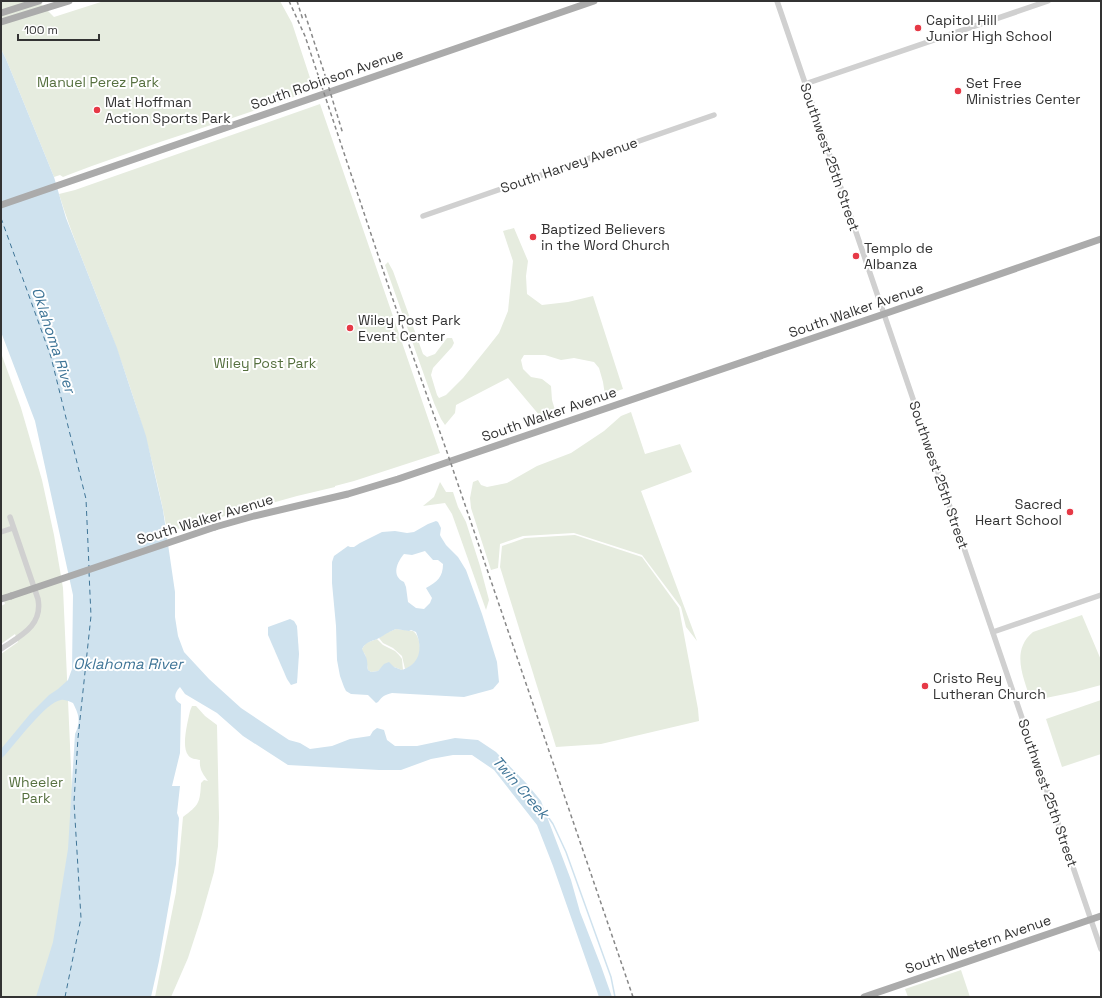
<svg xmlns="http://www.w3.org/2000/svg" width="1102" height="998" font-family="'Space Grotesk',sans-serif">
	<rect width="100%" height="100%" fill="#fff"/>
	<g fill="#e6ecdf">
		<path d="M 1,1 L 38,1 L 54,17 L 104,1 L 280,1 L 292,23 L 314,90 C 232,119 149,144 68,175 L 63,177 L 60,175 L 54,177 L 6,59 L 1,49 Z"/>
		<path d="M 320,104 L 440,453 L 354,481 L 335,486 L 335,487 L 297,496 L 182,528 L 167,531 C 156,468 138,407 116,347 C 98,296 75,246 59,194 L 75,190 Z"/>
		<polygon points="514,228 528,261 526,276 527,294 542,305 568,302 593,296 623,389 605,395 603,382 599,368 594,362 574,358 561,360 545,355 524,355 521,360 523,369 531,377 542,379 551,386 552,400 555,410 540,416 508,378 456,405 455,413 445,425 441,419 434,403 385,265 388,262 393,271 423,354 427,357 435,354 447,338 452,338 454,343 452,347 433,368 431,375 437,395 439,398 446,395 463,378 488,347 499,333 508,311 513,261 503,231"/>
		<polygon points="1,353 21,408 42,480 54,535 63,588 72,790 143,997 1,997 1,654 18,642 15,634 1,644 1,606 5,604 1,592"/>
		<polygon points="631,412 645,454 680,444 692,472 641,491 697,641 686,627 681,607 642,555 574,533 523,536 500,544 498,568 491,570 471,508 470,498 473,482 478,480 481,485 487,487 507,483 537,466 571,453 604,431 621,416"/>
		<polygon points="440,482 446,492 453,492 458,507 466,522 480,566 489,600 486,610 452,514 445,503 423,506 434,497"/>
		<polygon points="575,535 642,557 679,608 698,709 699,721 601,744 556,747 500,567 502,546 525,538"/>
		<path d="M 1082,615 L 1101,660 L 1101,685 L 1075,692 L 1031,701 C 1024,678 1010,651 1033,632 Z"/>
		<path d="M 396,629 L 413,631 C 420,636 422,651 418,659 C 415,663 409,668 405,669 L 402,656 L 393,648 L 383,643 L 379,638 L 386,633 Z"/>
		<polygon points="377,639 383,645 395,651 399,655 402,659 403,670 402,670 394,667 381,668 378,671 371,672 368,670 365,654 362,652 362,649 366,643"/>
		<polygon points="1101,700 1101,754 1062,767 1046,719"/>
		<path d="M 192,706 L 196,706 L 205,716 L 217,725 L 219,818 L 218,846 L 214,872 L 201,918 L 188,958 L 171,997 L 155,997 L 176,892 L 183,817 C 199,805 200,803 201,783 L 204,780 L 208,781 C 203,774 199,769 200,760 C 196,759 190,759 188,755 C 181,746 188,721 190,711 Z"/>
		<polygon points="961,970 970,997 908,997 905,989"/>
	</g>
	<g fill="#cfe2ee" fill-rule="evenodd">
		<path d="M 1,49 L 6,59 L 54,177 L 66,218 L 117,348 L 146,436 L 163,510 L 175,592 L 175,617 L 178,636 L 184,652 L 209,679 L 241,708 L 289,740 L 300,743 L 310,749 L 332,746 L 350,739 L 370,736 L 373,731 L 377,728 L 384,730 L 387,740 L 395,746 L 417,746 L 455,738 L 478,740 L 496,752 L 527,784 L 541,801 L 571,880 L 580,912 L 601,966 L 612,997 L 599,997 L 553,866 L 537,825 L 494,770 L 472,755 L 453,755 L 431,759 L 401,770 L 379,770 L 288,765 L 243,736 L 217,713 L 185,694 L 180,687 C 174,693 173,700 181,704 L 180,753 L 172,786 L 180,786 L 177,813 L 179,818 L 176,864 L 159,961 L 151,997 L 36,997 L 53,942 L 68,849 L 75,734 C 81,721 79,715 73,703 C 70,702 65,699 61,700 C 47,701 16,743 5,755 L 1,759 L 1,749 L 30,714 L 49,695 L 58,689 L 68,680 L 72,669 L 73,595 L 35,421 L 1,332 Z"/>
		<path d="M 436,521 L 438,522 L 441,528 L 440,535 L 441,537 L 446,545 L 458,557 L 466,570 L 482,614 L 497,662 L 499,682 L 493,689 L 490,690 L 464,697 L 392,693 C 384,695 383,696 378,702 L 376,703 L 368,695 L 351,694 L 346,691 L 344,687 L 340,676 L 337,660 L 336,626 L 332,583 L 332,562 L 334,556 L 348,546 L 350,547 L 354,547 L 360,543 L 382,532 L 395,531 L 407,533 L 414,532 L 428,524 ZM 425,551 L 433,560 L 438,560 L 443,564 C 443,577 437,582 426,588 L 432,598 L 430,603 L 424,609 L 416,608 L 408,602 L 406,587 L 404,582 C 391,576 397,562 404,554 L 412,555 ZM 396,629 L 409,631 L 411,630 L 416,632 C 423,649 420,664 402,670 L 394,667 L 389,662 L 384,664 L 378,671 L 371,672 L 368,670 C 367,666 368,662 366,657 C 365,654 363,652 362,649 C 367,640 373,642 381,637 C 387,633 389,632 396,629 Z"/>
		<polygon points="290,619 294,621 297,626 299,654 297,683 291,685 287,679 268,635 268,627"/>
	</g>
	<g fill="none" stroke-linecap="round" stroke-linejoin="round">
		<polyline stroke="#cfe2ee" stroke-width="1.5" points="546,814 553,824 566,852 611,977 615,997"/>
		<g stroke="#3f7597" stroke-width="1" stroke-dasharray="5 4" stroke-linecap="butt">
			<polyline points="1,218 51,357 86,499 89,567"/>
			<polyline points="65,997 81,918 74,802 78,738 91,616 89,572"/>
		</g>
		<g stroke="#d0d0d0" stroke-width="5.5">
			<polyline points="777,1 1101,949"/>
			<polyline points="805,84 1048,1"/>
			<polyline points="423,216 714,115"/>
			<polyline points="1,532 13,528"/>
			<polyline points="993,632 1101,595"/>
			<path d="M 1,649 C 20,636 43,626 38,599 L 10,517"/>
		</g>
		<g stroke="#ababab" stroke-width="7">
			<polyline points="1,13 39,1"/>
			<polyline points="1,22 69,1"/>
			<polyline points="1,205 594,1"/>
			<polyline points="215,527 254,516 348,494 398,479 884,314 1101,239"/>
			<polyline points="1,599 11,596"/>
			<polyline points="864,997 1101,916"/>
		</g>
		<g stroke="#888" stroke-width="1.5" stroke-dasharray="4 3" stroke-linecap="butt">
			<polyline points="289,1 305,36 391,294 447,452 633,997"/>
			<polyline points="297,1 303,20"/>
			<polyline points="305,14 324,72 343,134"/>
		</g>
		<polyline stroke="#ababab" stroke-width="7" points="11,596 215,527"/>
	</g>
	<g fill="#e63946" stroke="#fff" stroke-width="1.5">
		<circle cx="918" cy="28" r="4"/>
		<circle cx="958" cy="91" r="4"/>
		<circle cx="97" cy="110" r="4"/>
		<circle cx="533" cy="237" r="4"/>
		<circle cx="856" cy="256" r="4"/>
		<circle cx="350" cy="328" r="4"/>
		<circle cx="1070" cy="512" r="4"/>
		<circle cx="925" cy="686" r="4"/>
	</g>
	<g text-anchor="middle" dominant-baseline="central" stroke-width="4" stroke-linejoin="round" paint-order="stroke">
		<g font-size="14" fill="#333" stroke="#fff" text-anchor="start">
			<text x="926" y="20">Capitol Hill<tspan x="926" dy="16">Junior High School</tspan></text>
			<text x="966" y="83">Set Free<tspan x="966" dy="16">Ministries Center</tspan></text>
			<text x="105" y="102">Mat Hoffman<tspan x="105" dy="16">Action Sports Park</tspan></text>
			<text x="541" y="229">Baptized Believers<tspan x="541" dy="16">in the Word Church</tspan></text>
			<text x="864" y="248">Templo de<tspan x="864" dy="16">Albanza</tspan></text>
			<text x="358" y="320">Wiley Post Park<tspan x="358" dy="16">Event Center</tspan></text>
			<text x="1062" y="504" text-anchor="end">Sacred<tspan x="1062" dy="16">Heart School</tspan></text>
			<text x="933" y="678">Cristo Rey<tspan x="933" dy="16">Lutheran Church</tspan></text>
		</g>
		<g font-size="14" fill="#333" stroke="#fff">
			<text transform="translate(327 79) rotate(-19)">South Robinson Avenue</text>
			<text transform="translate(830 157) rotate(71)">Southwest 25th Street</text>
			<text transform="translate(569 165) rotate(-19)">South Harvey Avenue</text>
			<text transform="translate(856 310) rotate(-19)">South Walker Avenue</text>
			<text transform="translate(549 414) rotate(-19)">South Walker Avenue</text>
			<text transform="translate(939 475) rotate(71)">Southwest 25th Street</text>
			<text transform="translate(205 519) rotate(-17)">South Walker Avenue</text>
			<text transform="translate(1048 793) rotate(71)">Southwest 25th Street</text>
			<text transform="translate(978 944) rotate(-19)">South Western Avenue</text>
		</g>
		<g font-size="14" fill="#56703f" stroke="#fff">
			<text x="98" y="82">Manuel Perez Park</text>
			<text x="265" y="363">Wiley Post Park</text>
			<text x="36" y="782">Wheeler<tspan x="36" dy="16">Park</tspan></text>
		</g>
		<g font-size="15" font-style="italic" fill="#3f7597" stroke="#fff">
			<text transform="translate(54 340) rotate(72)">Oklahoma River</text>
			<text x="128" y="663">Oklahoma River</text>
			<text transform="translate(521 787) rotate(49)">Twin Creek</text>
		</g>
	</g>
	<rect width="1102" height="998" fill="none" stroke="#333333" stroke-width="4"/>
	<path d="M18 34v6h81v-6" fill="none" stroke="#333333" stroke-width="2"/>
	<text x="24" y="34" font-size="12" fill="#333333" stroke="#ffffff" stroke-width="3" paint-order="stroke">100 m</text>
</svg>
